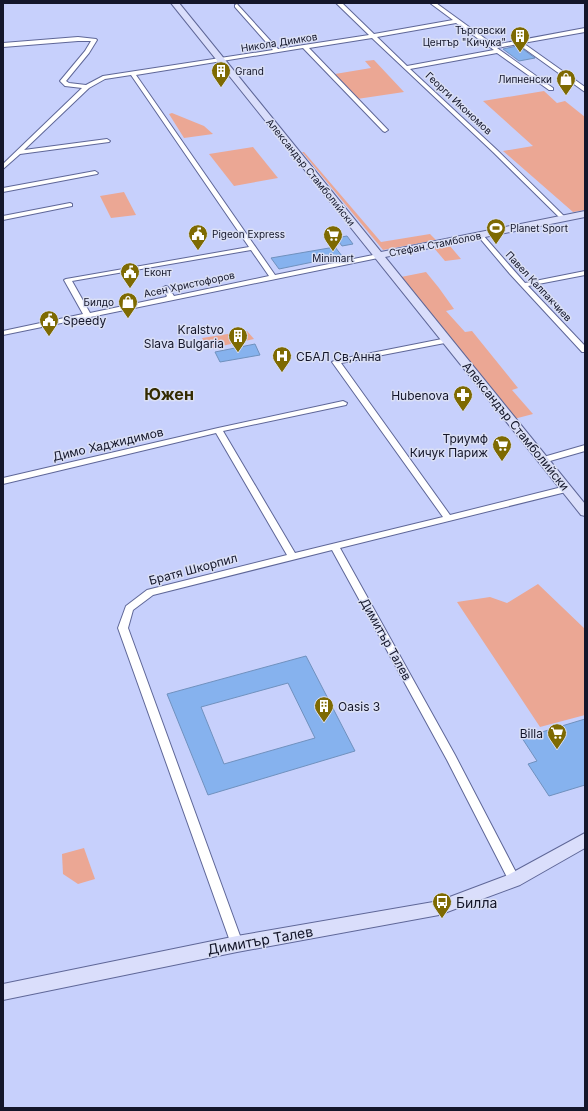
<svg xmlns="http://www.w3.org/2000/svg" width="588" height="1111" font-family="Inter,sans-serif">
	<rect width="100%" height="100%" fill="#c7d0fc"/>
	<g fill="#eba794">
		<polygon points="374,60 404,92 357,99 335,74 371,68 365,61"/>
		<polygon points="544,91 557,103 565,101 585,117 585,210 573,212 503,151 533,146 483,101"/>
		<polygon points="172,113 204,126 213,134 184,138 169,114"/>
		<polygon points="253,147 278,178 234,186 209,154"/>
		<polygon points="302,152 304,152 381,242 430,234 436,240 383,250"/>
		<polygon points="124,192 136,215 111,218 100,196"/>
		<polygon points="450,246 461,259 445,261 434,248"/>
		<polygon points="426,272 439,288 454,309 446,311 465,332 472,331 518,388 512,390 533,414 514,419 401,277"/>
		<polygon points="247,331 254,339 208,349 202,338"/>
		<polygon points="538,584 585,629 585,715 540,727 457,602 490,597 507,603"/>
		<polygon points="84,848 95,879 78,884 63,874 62,854"/>
	</g>
	<g fill="#86b2ee" stroke="#7091be" fill-rule="evenodd">
		<polygon points="517,46 520,47 535,58 519,61 503,49"/>
		<polygon points="347,236 353,244 342,246 336,238"/>
		<polygon points="335,247 342,256 279,269 271,258"/>
		<polygon points="255,344 260,355 220,362 215,352"/>
		<path d="M 306,656 L 355,751 L 208,795 L 167,694 ZM 288,683 L 315,738 L 224,764 L 201,707 Z"/>
		<polygon points="585,719 585,785 549,796 528,764 537,761 522,738"/>
	</g>
	<g fill="none" stroke-linecap="round" stroke-linejoin="round">
		<g stroke="#5f6798" stroke-width="2">
			<g id="street">
				<path d="M 336,3 L 342,3 L 374,34 L 453,20 L 430,3 L 436,3 L 494,45 L 585,28 L 585,32 L 523,43 L 585,87 L 585,92 L 518,44 L 497,48 L 553,88 L 553,90 L 549,90 L 497,53 L 410,69 L 497,150 L 566,218 L 566,220 L 562,220 L 493,152 L 372,38 L 309,48 L 387,129 L 388,130 L 385,132 L 383,131 L 303,48 L 136,75 L 275,275 L 378,254 L 381,256 L 378,258 L 3,335 L 3,331 L 83,314 L 64,280 L 66,279 L 249,247 L 131,75 L 105,79 L 89,88 L 24,150 L 107,139 L 110,141 L 109,142 L 20,154 L 3,169 L 3,164 L 82,88 L 65,86 L 60,81 L 85,51 L 91,41 L 78,41 L 3,47 L 3,43 L 78,37 L 96,39 L 97,40 L 89,53 L 66,81 L 69,83 L 86,85 L 103,76 L 273,50 L 235,7 L 235,5 L 237,4 L 278,49 L 369,35 ZM 456,23 L 494,50 L 407,66 L 377,37 ZM 251,250 L 269,276 L 174,296 L 168,287 L 166,286 L 162,288 L 167,296 L 166,297 L 90,313 L 72,281 Z"/>
				<polygon points="95,171 98,173 97,174 3,192 3,188"/>
				<polygon points="70,203 72,204 72,206 3,220 3,216"/>
				<polygon points="480,233 482,234 525,283 585,271 585,275 528,286 585,346 585,352 582,352 510,274 478,236 478,234"/>
				<polygon points="447,338 451,340 450,342 341,363 450,515 566,486 570,489 566,492 340,548 455,755 520,880 518,883 514,885 510,883 447,760 332,550 153,595 133,610 128,628 243,944 241,948 237,949 233,948 231,944 118,628 126,606 147,590 287,555 216,433 3,484 3,478 218,428 343,401 347,403 346,405 223,431 295,553 443,517 332,362 336,360"/>
				<polygon points="585,445 585,451 543,463 539,460 540,458"/>
			</g>
		</g>
		<g stroke="#5f6798" stroke-width="2">
			<g id="secondary">
				<polygon points="171,3 179,3 381,252 585,211 585,217 385,257 585,504 585,516 581,515"/>
				<polygon points="585,833 585,848 520,885 439,915 237,952 3,1000 3,984 237,936 439,901 508,875"/>
			</g>
		</g>
		<use href="#street" fill="#fff" fill-rule="evenodd"/>
		<use href="#secondary" fill="#dadefb" fill-rule="evenodd"/>
	</g>
	<defs>
		<g id="building-pin" transform="scale(1)"><path d="M0 17L-7.5 6A9.5 9.5 0 1 1 7.5 6Z" fill="#7e6a02" stroke="#dadff5"/><path d="M-4-6H4V6H1V3H-1V6H-4ZM-2.5-4.3h1.7v1.8h-1.7ZM.8-4.3h1.7v1.8H.8ZM-2.5-1h1.7V.8h-1.7ZM.8-1h1.7V.8H.8Z" fill="#fff"/></g>
		<g id="shop-pin" transform="scale(1)"><path d="M0 17L-7.5 6A9.5 9.5 0 1 1 7.5 6Z" fill="#7e6a02" stroke="#dadff5"/><path d="M-5-2.5h2.3a2.7 3.5 0 0 1 5.4 0H5L5.5 6h-11ZM-1.5-2.5h3a1.5 2.3 0 0 0-3 0Z" fill="#fff"/></g>
		<g id="stadium-pin" transform="scale(1)"><path d="M0 17L-7.5 6A9.5 9.5 0 1 1 7.5 6Z" fill="#7e6a02" stroke="#dadff5"/><path d="M0-5a6.5 5 0 1 0 0 10a6.5 5 0 1 0 0-10ZM-3.5-1.8h7v3.6h-7Z" fill="#fff"/></g>
		<g id="civic-pin" transform="scale(1)"><path d="M0 17L-7.5 6A9.5 9.5 0 1 1 7.5 6Z" fill="#7e6a02" stroke="#dadff5"/><path d="M-.6-6.5H3V-4.5H.6V-3L4-1V1h2V6H-6V1h2V-1L-.6-3ZM-1.2 2.5V6h2.4V2.5Z" fill="#fff"/></g>
		<g id="supermarket-pin" transform="scale(1)"><path d="M0 17L-7.5 6A9.5 9.5 0 1 1 7.5 6Z" fill="#7e6a02" stroke="#dadff5"/><path d="M-6-5.5h2.5l.6 2H6L4.5 2H-2.5L-4.4-4H-6ZM-1.5 3.2a1.3 1.3 0 1 0 .1 0ZM3 3.2a1.3 1.3 0 1 0 .1 0Z" fill="#fff"/></g>
		<g id="hospital-pin" transform="scale(1)"><path d="M0 17L-7.5 6A9.5 9.5 0 1 1 7.5 6Z" fill="#7e6a02" stroke="#dadff5"/><path d="M-5-5h3v3.5h4V-5h3V5h-3V1.5h-4V5h-3Z" fill="#fff"/></g>
		<g id="pharmacy-pin" transform="scale(1)"><path d="M0 17L-7.5 6A9.5 9.5 0 1 1 7.5 6Z" fill="#7e6a02" stroke="#dadff5"/><path d="M-2-6h4v4h4v4h-4v4h-4v-4h-4v-4h4Z" fill="#fff"/></g>
		<g id="bus-pin" transform="scale(1)"><path d="M0 17L-7.5 6A9.5 9.5 0 1 1 7.5 6Z" fill="#7e6a02" stroke="#dadff5"/><path d="M-5-6H5V4H4V6H2V4H-2V6H-4V4H-5ZM-3.5-4V0h7V-4ZM-3.5 1.2v1.5H-2V1.2ZM2 1.2v1.5H3.5V1.2Z" fill="#fff"/></g>
	</defs>
	<g fill-rule="evenodd">
		<use href="#building-pin" x="520" y="36"/>
		<use href="#building-pin" x="221" y="71"/>
		<use href="#shop-pin" x="566" y="79"/>
		<use href="#stadium-pin" x="496" y="228"/>
		<use href="#civic-pin" x="198" y="234"/>
		<use href="#supermarket-pin" x="333" y="235"/>
		<use href="#civic-pin" x="130" y="272"/>
		<use href="#shop-pin" x="128" y="302"/>
		<use href="#civic-pin" x="49" y="320"/>
		<use href="#building-pin" x="238" y="336"/>
		<use href="#hospital-pin" x="282" y="356"/>
		<use href="#pharmacy-pin" x="463" y="395"/>
		<use href="#supermarket-pin" x="502" y="445"/>
		<use href="#building-pin" x="324" y="706"/>
		<use href="#supermarket-pin" x="557" y="733"/>
		<use href="#bus-pin" x="442" y="902"/>
	</g>
	<g text-anchor="middle" dominant-baseline="central" stroke-width="3" stroke-linejoin="round" paint-order="stroke">
		<g font-size="10" fill="#14162a" stroke="#dadff5" text-anchor="start">
			<text x="506" y="30" text-anchor="end">Търговски<tspan x="506" dy="12">Център "Кичука"</tspan></text>
			<text x="235" y="71">Grand</text>
			<text x="552" y="79" text-anchor="end">Липненски</text>
			<text x="510" y="228">Planet Sport</text>
			<text x="212" y="234">Pigeon Express</text>
			<text x="333" y="258" text-anchor="middle">Minimart</text>
			<text x="144" y="272">Еконт</text>
			<text x="114" y="302" text-anchor="end">Билдо</text>
		</g>
		<g font-size="10" fill="#14162a" stroke="#dadff5">
			<text transform="translate(279 42) rotate(-9)">Никола Димков</text>
			<text transform="translate(459 103) rotate(43)">Георги Икономов</text>
			<text transform="translate(311 172) rotate(51)">Александър Стамболийски</text>
			<text transform="translate(435 244) rotate(-11)">Стефан Стамболов</text>
			<text transform="translate(189 284) rotate(-12)">Асен Христофоров</text>
			<text transform="translate(539 286) rotate(47)">Павел Калпакчиев</text>
		</g>
		<g font-size="12" fill="#14162a" stroke="#dadff5" text-anchor="end">
			<text x="63" y="320" text-anchor="start">Speedy</text>
			<text x="224" y="329">Kralstvo<tspan x="224" dy="14">Slava Bulgaria</tspan></text>
			<text x="296" y="356" text-anchor="start">СБАЛ Св,Анна</text>
			<text x="449" y="395">Hubenova</text>
			<text x="488" y="438">Триумф<tspan x="488" dy="14">Кичук Париж</tspan></text>
			<text x="338" y="706" text-anchor="start">Oasis 3</text>
			<text x="543" y="733">Billa</text>
		</g>
		<g font-size="12" fill="#14162a" stroke="#dadff5">
			<text transform="translate(516 426) rotate(51)">Александър Стамболийски</text>
			<text transform="translate(108 444) rotate(-13)">Димо Хаджидимов</text>
			<text transform="translate(193 569) rotate(-15)">Братя Шкорпил</text>
			<text transform="translate(386 639) rotate(61)">Димитър Талев</text>
		</g>
		<g font-size="14" fill="#14162a" stroke="#dadff5" text-anchor="start">
			<text x="456" y="902">Билла</text>
		</g>
		<g font-size="14" fill="#14162a" stroke="#dadff5">
			<text transform="translate(260 940) rotate(-10)">Димитър Талев</text>
		</g>
		<g font-size="16" font-weight="bold" fill="#342b00" stroke="#dadff5">
			<text x="169" y="394">Южен</text>
		</g>
	</g>
	<rect width="588" height="1111" fill="none" stroke="#14162a" stroke-width="8"/>
</svg>
